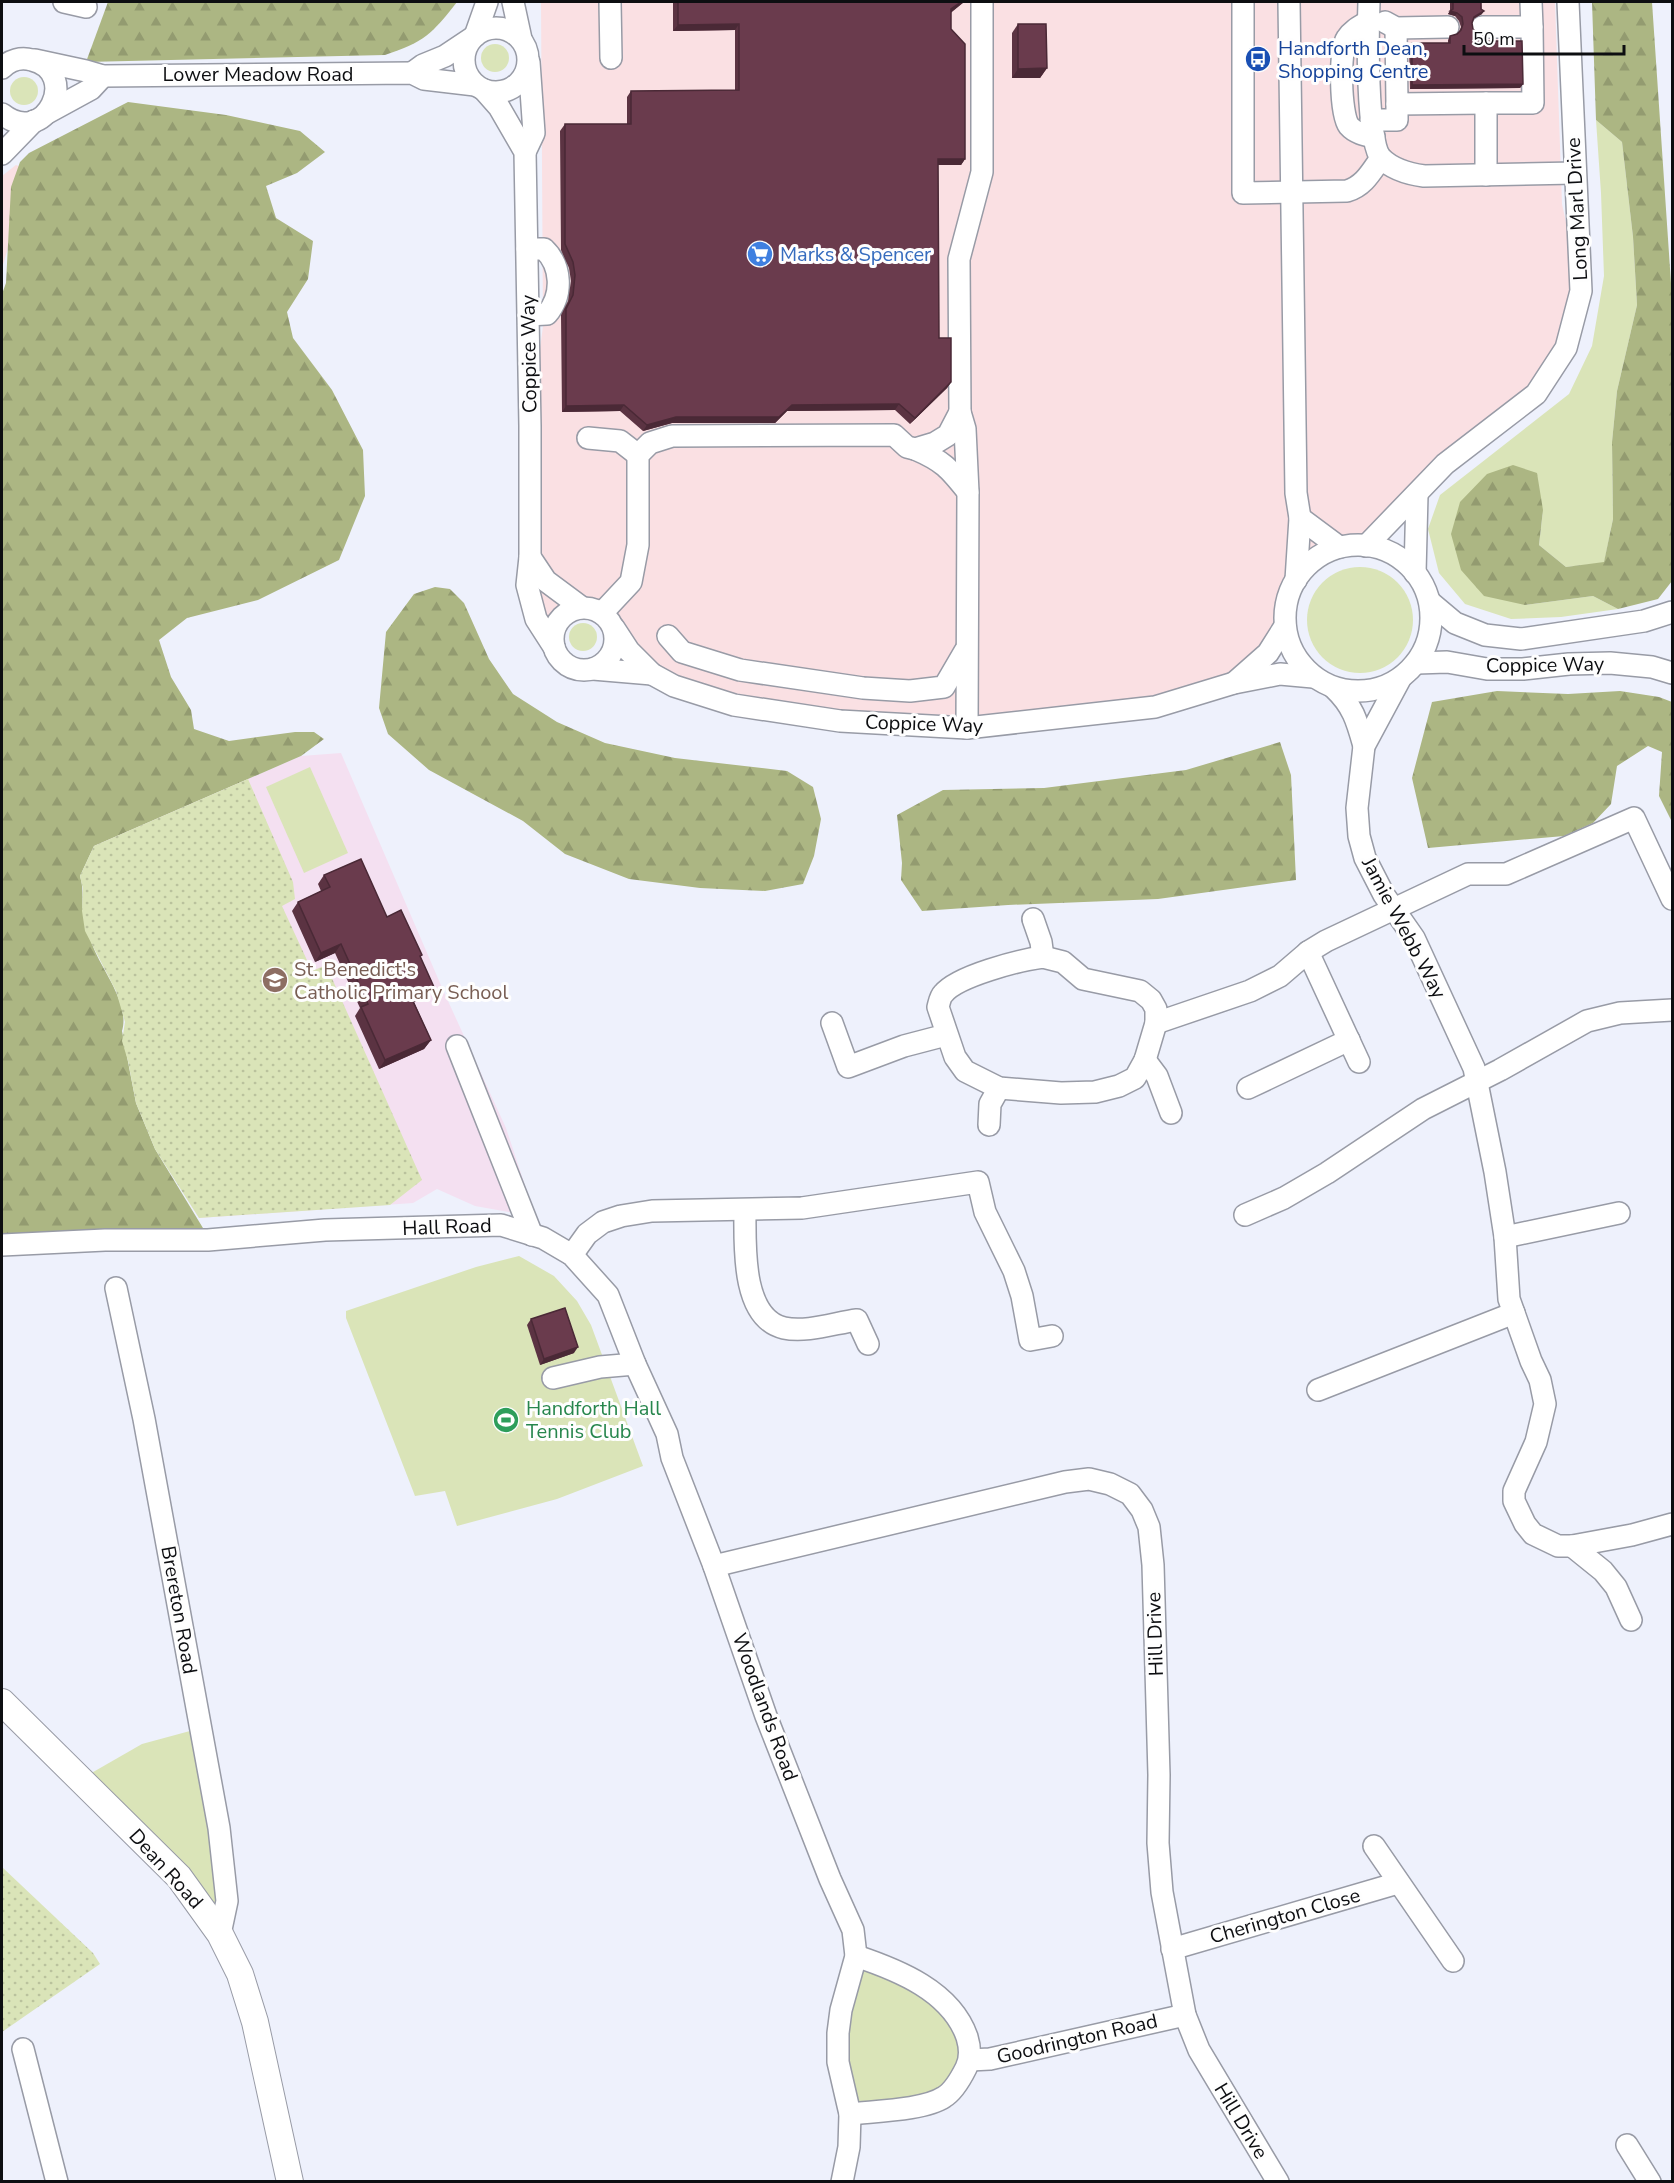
<svg xmlns="http://www.w3.org/2000/svg" width="1674" height="2183" font-family="'Nunito Sans',sans-serif">
	<defs>
		<pattern id="forest-firs" width="22" height="20" patternUnits="userSpaceOnUse" patternTransform="scale(1.5)"><rect width="22" height="20" fill="#acb683"/><path d="M5 1l3.5 6h-7zM16 11l3.5 6h-7z" fill="#939b70"/></pattern>
		<pattern id="park-dots" width="8" height="8" patternUnits="userSpaceOnUse" patternTransform="scale(1.5)"><rect width="8" height="8" fill="#dae4b8"/><path d="M2 2h.1M6 6h.1" fill="none" stroke="#bac29d" stroke-width="1.8" stroke-linecap="round"/></pattern>
	</defs>
	<rect width="100%" height="100%" fill="#eef1fc"/>
	<g fill="#fae0e3">
		<polygon points="541,2 1555,2 1562,204 1581,291 1536,394 1366,546 1347,546 1330,551 1306,568 1296,580 1289,595 1285,610 1285,626 1234,683 967,728 840,721 674,686 611,654 614,637 611,626 591,607 583,605 564,609 549,623 538,600 530,426 543,326"/>
		<polygon points="16,165 30,170 23,198 2,268 2,176"/>
	</g>
	<polygon fill="#f4e0f1" points="341,753 443,990 506,1128 534,1213 514,1213 475,1206 437,1189 413,1203 199,1218 186,1197 94,846 301,756"/>
	<g fill="#dae4b8">
		<circle cx="495" cy="58" r="14"/>
		<circle cx="24" cy="91" r="14"/>
		<polygon points="1596,120 1622,142 1633,237 1637,305 1617,391 1612,442 1613,519 1604,563 1566,567 1539,545 1543,510 1525,605 1593,596 1618,609 1561,617 1511,619 1465,604 1439,573 1428,529 1440,495 1569,394 1592,346 1604,276 1601,193"/>
		<circle cx="1360" cy="620" r="53"/>
		<circle cx="583" cy="637" r="14"/>
		<polygon points="310,767 348,853 304,873 266,787"/>
		<polygon points="519,1256 554,1276 577,1301 591,1325 643,1466 557,1499 457,1526 445,1491 415,1496 346,1318 346,1311 476,1267"/>
		<polygon points="201,1728 220,1934 81,1779 142,1744"/>
		<polygon points="856,1956 926,1988 968,2042 945,2097 850,2114 838,2062"/>
	</g>
	<g fill="url(#forest-firs)">
		<path d="M 108,2 L 457,2 C 432,34 424,42 385,55 L 86,62 Z"/>
		<polygon points="1592,2 1652,2 1672,298 1672,581 1658,599 1618,609 1593,596 1525,605 1484,596 1461,570 1451,534 1460,502 1487,474 1513,465 1537,473 1543,510 1539,545 1566,567 1604,562 1613,519 1612,442 1617,391 1637,305 1633,237 1622,142 1596,120"/>
		<path d="M 128,102 L 226,115 L 300,131 L 325,152 L 297,173 L 266,186 L 276,218 L 313,241 L 308,279 L 287,312 L 293,338 L 332,390 L 363,450 L 365,496 L 339,560 L 258,600 L 187,618 L 159,640 L 171,677 L 191,710 L 194,729 L 229,741 L 295,732 L 314,732 L 324,739 L 301,756 L 94,846 L 80,876 C 85,891 80,906 85,922 C 88,931 90,940 94,949 C 103,971 130,1005 122,1031 L 136,1103 L 155,1149 L 206,1233 L 2,1245 L 2,294 L 6,283 L 11,187 L 20,162 L 29,153 Z"/>
		<polygon points="435,587 450,589 464,603 489,659 513,694 557,722 605,743 675,758 787,771 813,787 821,819 814,856 803,884 765,891 700,888 629,879 565,854 523,821 429,770 388,734 379,708 386,632 414,594"/>
		<polygon points="1497,691 1568,694 1620,691 1659,697 1672,702 1672,822 1659,796 1662,752 1648,746 1617,766 1611,804 1593,823 1564,836 1428,848 1412,778 1432,702"/>
		<polygon points="1280,742 1291,775 1296,880 1158,899 1008,905 922,911 901,880 902,863 897,815 943,790 1044,788 1186,770"/>
	</g>
	<g fill="url(#park-dots)">
		<polygon points="248,779 293,882 295,899 282,906 312,971 326,965 422,1180 390,1205 199,1218 155,1149 136,1103 128,1061 122,1041 125,1022 116,991 85,931 82,911 83,889 80,876 94,846"/>
		<polygon points="2,1867 93,1953 100,1964 2,2032"/>
	</g>
	<g fill="none" stroke-linecap="round" stroke-linejoin="round">
		<g stroke="#989ba6" stroke-width="24">
			<g id="minor">
				<polyline points="64,2 86,7"/>
				<polyline points="513,2 521,39"/>
				<polyline points="610,2 611,58"/>
				<path d="M 1243,2 L 1243,193 L 1347,191 C 1364,186 1371,172 1381,158"/>
				<polyline points="1289,2 1296,493 1300,518 1296,580"/>
				<path d="M 1369,2 C 1368,28 1366,142 1381,158 C 1392,169 1409,174 1424,176 L 1575,173"/>
				<polyline points="1531,2 1532,27"/>
				<path d="M 1369,21 C 1361,26 1352,30 1347,38 C 1339,50 1340,114 1349,126 C 1355,133 1365,135 1374,137"/>
				<polyline points="1385,22 1396,28 1448,27"/>
				<polyline points="1482,27 1532,27 1533,103 1486,103 1486,175"/>
				<circle cx="496" cy="60" r="32"/>
				<polyline points="1396,28 1397,104 1486,103"/>
				<polyline points="475,36 487,2"/>
				<polyline points="35,60 86,71 103,76 412,73 424,79 475,85"/>
				<path d="M 2,68 C 10,60 21,57 32,60 C 81,72 46,149 2,114"/>
				<polyline points="412,73 423,65 445,56 472,38"/>
				<polyline points="484,90 499,107 525,152 530,426 530,557 527,585 536,619 554,647"/>
				<polyline points="47,113 91,89 103,76"/>
				<polyline points="1371,120 1397,120 1397,104"/>
				<polyline points="525,152 534,133 529,62"/>
				<polyline points="2,154 34,121"/>
				<path d="M 527,249 L 544,249 C 562,266 563,295 547,314 L 528,315"/>
				<polyline points="588,438 620,441 638,455"/>
				<path d="M 915,449 C 943,461 949,468 968,492"/>
				<polyline points="1300,518 1339,547"/>
				<circle cx="1358" cy="618" r="73"/>
				<polyline points="1366,546 1445,464 1536,394 1566,348 1581,291 1568,2"/>
				<polyline points="530,557 546,581 581,607"/>
				<polyline points="1415,573 1417,495"/>
				<polyline points="1430,602 1455,623 1485,635 1521,639 1644,621 1672,612"/>
				<circle cx="584" cy="639" r="31"/>
				<polyline points="602,613 631,582 638,545 638,455 650,443 672,436 894,435 907,447 915,449 935,443 948,435 960,412"/>
				<polyline points="614,628 629,651 652,674 674,686 734,705 840,721 967,728 1155,707 1234,683 1280,674 1313,677"/>
				<polyline points="668,636 682,652 740,670 863,688 910,691 944,687 965,651"/>
				<polyline points="1417,663 1447,662 1487,669 1523,669 1569,664 1610,663 1652,667 1672,673"/>
				<polyline points="593,669 652,674"/>
				<polyline points="1400,679 1364,746 1357,808 1359,836 1365,858 1384,895 1414,938 1474,1068 1495,1172 1505,1237 1509,1299 1531,1361 1540,1380 1545,1404 1536,1442 1514,1491 1514,1501 1525,1524 1533,1534 1558,1546 1572,1546 1632,1535 1672,1524"/>
				<polyline points="1234,683 1268,653 1285,626"/>
				<path d="M 1334,688 C 1353,706 1357,721 1364,746"/>
				<polyline points="967,728 968,492 965,429 960,412 959,259 982,172 982,2"/>
				<polyline points="1033,919 1041,942 1043,957"/>
				<polyline points="1308,952 1359,1062"/>
				<path d="M 1043,957 L 1063,962 L 1083,979 L 1140,991 L 1151,1000 L 1156,1009 L 1156,1023 L 1145,1060 L 1135,1078 L 1119,1086 L 1095,1092 L 1061,1093 L 999,1088 L 965,1071 L 955,1057 L 938,1007 C 939,1004 940,997 943,994 C 957,976 1020,960 1043,957 Z"/>
				<polyline points="832,1023 848,1067 904,1046 946,1035"/>
				<polyline points="1156,1023 1250,991 1280,976 1308,952 1326,941 1468,874 1506,874 1634,818 1672,899"/>
				<polyline points="457,1046 532,1235"/>
				<polyline points="1145,1060 1157,1076 1171,1113"/>
				<polyline points="1248,1088 1349,1040"/>
				<polyline points="989,1125 990,1104 999,1088"/>
				<path d="M 745,1210 C 745,1244 741,1318 784,1328 C 806,1333 835,1323 857,1320 L 868,1344"/>
				<polyline points="1245,1215 1284,1198 1327,1173 1423,1109 1500,1070 1587,1021 1620,1013 1672,1010"/>
				<polyline points="1505,1237 1619,1213"/>
				<polyline points="2,1245 105,1240 208,1240 325,1230 501,1225 543,1238 572,1255 608,1295 635,1364 667,1434 672,1458 714,1566 766,1716 830,1879 853,1930 856,1956 841,2010 838,2033 838,2062 850,2114 849,2147 842,2182"/>
				<polyline points="572,1255 587,1234 603,1222 621,1216 652,1211 802,1208 978,1182 985,1212 1014,1271 1022,1296 1030,1340 1052,1336"/>
				<polyline points="116,1288 144,1419 219,1828 227,1901 220,1934"/>
				<polyline points="553,1378 600,1367 635,1364"/>
				<polyline points="1318,1390 1514,1313"/>
				<polyline points="1572,1546 1603,1571 1616,1587 1631,1620"/>
				<polyline points="714,1566 1065,1482 1089,1479 1110,1484 1130,1494 1142,1510 1149,1527 1153,1565 1159,1775 1158,1843 1162,1892 1185,2015 1199,2050 1278,2182"/>
				<polyline points="1374,1846 1453,1961"/>
				<polyline points="1172,1949 1398,1883"/>
				<polyline points="23,2049 57,2182"/>
				<polyline points="970,2060 990,2059 1185,2015"/>
				<path d="M 850,2114 C 875,2111 925,2110 944,2097 C 954,2091 961,2078 966,2068 C 971,2058 970,2047 967,2037 C 951,1991 898,1970 856,1956"/>
				<polyline points="1627,2145 1650,2182"/>
			</g>
		</g>
		<g stroke="#989ba6" stroke-width="28">
			<polyline id="major" points="2,1702 179,1877 220,1934 240,1974 255,2022 290,2182"/>
		</g>
		<use href="#minor" stroke="#fff" stroke-width="21"/>
		<use href="#major" stroke="#fff" stroke-width="26"/>
	</g>
	<g fill="#5b3342">
		<polygon points="673,2 964,2 951,12 951,29 965,159 961,165 938,165 939,338 951,382 947,388 910,424 895,410 787,411 775,423 672,423 643,431 620,411 562,412 561,315 568,301 571,281 569,268 561,250 560,131 565,124 627,124 627,97 631,91 735,90 735,30 673,31"/>
		<polygon points="1450,2 1481,2 1482,14 1473,19 1472,23 1473,29 1523,84 1520,88 1410,89 1409,46 1412,43 1448,43 1448,40 1450,36 1457,34 1459,32 1461,27 1459,21 1455,16 1448,14 1450,11"/>
		<polygon points="1018,24 1047,68 1040,78 1012,78 1012,33"/>
		<polygon points="324,875 387,917 420,957 427,996 414,1002 431,1040 424,1049 379,1069 355,1016 360,1008 335,953 315,962 292,911 298,902 321,891 318,884"/>
		<polygon points="531,1319 574,1353 540,1365 527,1325"/>
	</g>
	<g fill="#4a2936">
		<polygon points="961,2 964,2 947,16 951,9"/>
		<polygon points="1450,11 1457,13 1455,16 1448,14"/>
		<polygon points="1484,11 1482,14 1471,20 1474,17"/>
		<polygon points="739,24 735,30 673,31 678,25"/>
		<polygon points="1047,68 1040,78 1012,78 1018,69"/>
		<polygon points="1523,84 1520,88 1410,89 1412,85"/>
		<polygon points="938,159 965,159 961,165 934,165"/>
		<polygon points="951,382 947,388 910,424 915,418"/>
		<polygon points="899,404 895,410 787,411 775,423 672,423 643,431 647,425 676,417 792,405"/>
		<polygon points="624,405 620,411 562,412 566,406"/>
		<polygon points="341,944 335,953 315,962 321,953"/>
		<polygon points="434,987 427,996 405,1006 411,997"/>
		<polygon points="431,1040 424,1049 379,1069 385,1060"/>
		<polygon points="578,1347 574,1353 540,1365 544,1359"/>
	</g>
	<g fill="#6a3b4d" stroke="#4a2936" stroke-width="1.5">
		<polygon points="678,2 961,2 951,9 951,29 965,44 965,159 938,159 939,338 951,338 951,382 915,418 899,404 792,405 779,417 676,417 647,425 624,405 566,406 566,309 573,295 575,275 573,262 565,244 565,124 631,124 631,91 739,90 739,24 678,25"/>
		<polygon points="1453,2 1481,2 1481,9 1484,11 1474,17 1472,23 1473,29 1478,34 1484,36 1484,41 1522,41 1523,84 1412,85 1412,43 1450,43 1450,36 1457,34 1461,30 1463,24 1462,17 1457,13 1450,11 1453,9"/>
		<polygon points="1018,24 1046,24 1047,68 1018,69"/>
		<polygon points="361,859 387,917 401,910 422,955 420,956 434,987 411,997 431,1040 385,1060 361,1007 368,1004 341,944 321,953 298,902 330,887 324,875"/>
		<polygon points="565,1308 578,1347 544,1359 531,1319"/>
	</g>
	<defs>
		<g id="bus-disc" transform="scale(1.35)"><circle r="9.5" fill="#1a4fb4" stroke="#fefefe"/><path d="M-5-6H5V4H4V6H2V4H-2V6H-4V4H-5ZM-3.5-4V0h7V-4ZM-3.5 1.2v1.5H-2V1.2ZM2 1.2v1.5H3.5V1.2Z" fill="#fff"/></g>
		<g id="supermarket-disc" transform="scale(1.35)"><circle r="9.5" fill="#3f7fe0" stroke="#fefefe"/><path d="M-6-5.5h2.5l.6 2H6L4.5 2H-2.5L-4.4-4H-6ZM-1.5 3.2a1.3 1.3 0 1 0 .1 0ZM3 3.2a1.3 1.3 0 1 0 .1 0Z" fill="#fff"/></g>
		<g id="school-disc" transform="scale(1.35)"><circle r="9.5" fill="#8d6e63" stroke="#fefefe"/><path d="M0-5L7-2L0 1L-7-2ZM-4 1L0 2.5L4 1V4Q0 6-4 4Z" fill="#fff"/></g>
		<g id="stadium-disc" transform="scale(1.35)"><circle r="9.5" fill="#2e9e5b" stroke="#fefefe"/><path d="M0-5a6.5 5 0 1 0 0 10a6.5 5 0 1 0 0-10ZM-3.5-1.8h7v3.6h-7Z" fill="#fff"/></g>
	</defs>
	<g fill-rule="evenodd">
		<use href="#bus-disc" x="1258" y="59"/>
		<use href="#supermarket-disc" x="760" y="254"/>
		<use href="#school-disc" x="275" y="980"/>
		<use href="#stadium-disc" x="506" y="1420"/>
	</g>
	<g text-anchor="middle" dominant-baseline="central" stroke-width="6" stroke-linejoin="round" paint-order="stroke">
		<g font-size="20" fill="#164399" stroke="#fefefe" text-anchor="start">
			<text x="1278" y="48">Handforth Dean,<tspan x="1278" dy="23">Shopping Centre</tspan></text>
		</g>
		<g font-size="20" fill="#0d0e11" stroke="#fefefe">
			<text x="258" y="74">Lower Meadow Road</text>
			<text transform="translate(1577 209) rotate(-93)">Long Marl Drive</text>
			<text transform="translate(529 354) rotate(-91)">Coppice Way</text>
			<text transform="translate(1545 665) rotate(-1)">Coppice Way</text>
			<text transform="translate(924 724) rotate(2)">Coppice Way</text>
			<text transform="translate(1404 928) rotate(62)">Jamie Webb Way</text>
			<text transform="translate(447 1227) rotate(-2)">Hall Road</text>
			<text transform="translate(179 1610) rotate(80)">Brereton Road</text>
			<text transform="translate(1155 1634) rotate(-92)">Hill Drive</text>
			<text transform="translate(765 1707) rotate(70)">Woodlands Road</text>
			<text transform="translate(166 1869) rotate(48)">Dean Road</text>
			<text transform="translate(1285 1916) rotate(-16)">Cherington Close</text>
			<text transform="translate(1077 2039) rotate(-13)">Goodrington Road</text>
			<text transform="translate(1241 2121) rotate(59)">Hill Drive</text>
		</g>
		<g font-size="20" fill="#366cbe" stroke="#fefefe" text-anchor="start">
			<text x="780" y="254">Marks &amp; Spencer</text>
		</g>
		<g font-size="20" fill="#785e54" stroke="#fefefe" text-anchor="start">
			<text x="294" y="969">St. Benedict's<tspan x="294" dy="23">Catholic Primary School</tspan></text>
		</g>
		<g font-size="20" fill="#27864d" stroke="#fefefe" text-anchor="start">
			<text x="526" y="1408">Handforth Hall<tspan x="526" dy="23">Tennis Club</tspan></text>
		</g>
	</g>
	<rect width="1674" height="2183" fill="none" stroke="#0d0e11" stroke-width="6"/>
	<path d="M1464 45v9h160v-9" fill="none" stroke="#0d0e11" stroke-width="3"/>
	<text x="1473" y="45" font-size="18" fill="#0d0e11" stroke="#fefefe" stroke-width="4.5" paint-order="stroke">50 m</text>
</svg>
